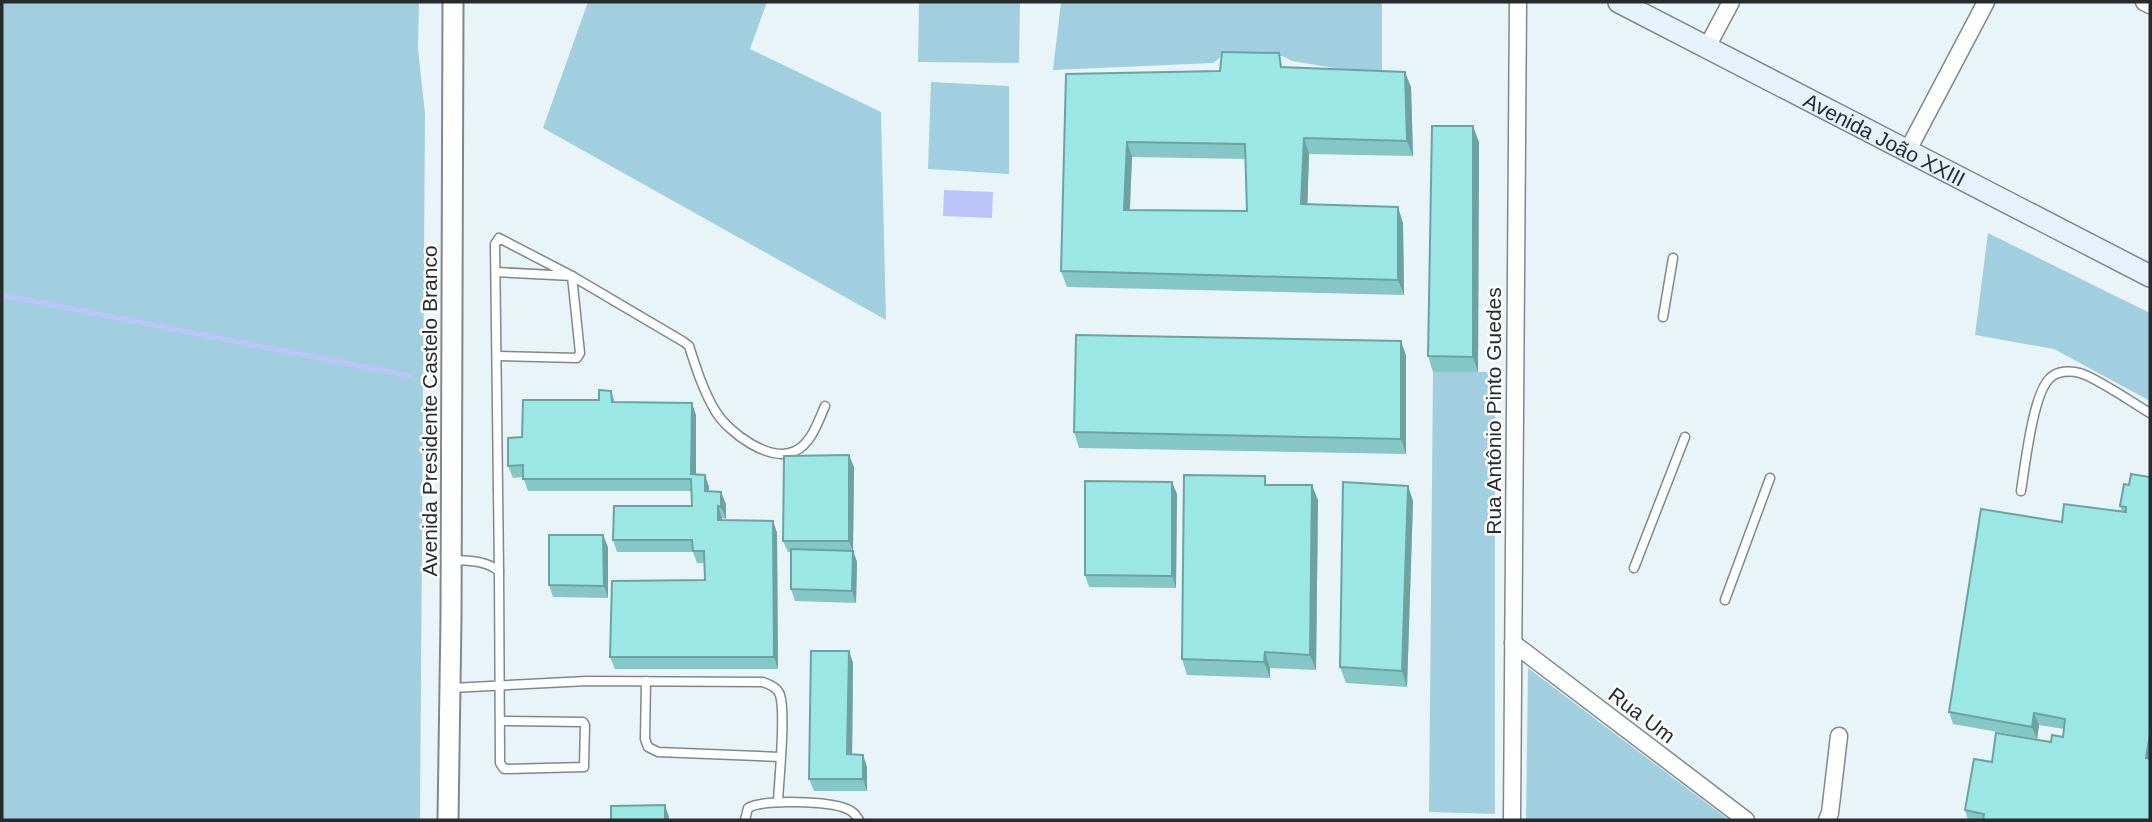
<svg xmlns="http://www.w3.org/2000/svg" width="2152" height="822" font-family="Helvetica,sans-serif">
	<rect width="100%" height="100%" fill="#e9f4f8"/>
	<g fill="#a1cfe0">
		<polygon points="2,2 419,2 418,49 425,114 420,820 2,820"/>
		<polygon points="588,2 767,2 750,49 881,112 886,320 543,128"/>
		<polygon points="919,2 1020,2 1019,63 918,62"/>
		<polygon points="1061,2 1382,2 1382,76 1292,61 1282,56 1225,54 1213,63 1053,70"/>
		<polygon points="931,82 1009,86 1009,174 928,169"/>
		<polygon points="1988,233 2150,313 2150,401 2054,349 1975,335"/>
		<polygon points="1433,372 1495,372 1495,814 1429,812"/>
		<polygon points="1528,668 1729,820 1526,820"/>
	</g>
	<polygon fill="#bcc5fa" points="944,190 993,192 992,218 943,216"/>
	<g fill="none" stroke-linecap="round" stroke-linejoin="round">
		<polyline stroke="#bcc5fa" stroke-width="5" points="2,295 410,376"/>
		<g stroke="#7f898d" stroke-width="11">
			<g id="service">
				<polyline points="496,272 572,276 580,353 577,358 497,356"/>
				<polyline points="1663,317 1673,258"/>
				<path d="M 2021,491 C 2025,466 2033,393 2050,378 C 2057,371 2070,370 2080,373 C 2097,378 2133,403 2150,413"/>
				<path d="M 451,560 C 469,561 485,560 499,571 L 500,763 L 504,769 L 584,767 L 585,725 L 583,722 L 500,721"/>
				<polyline points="1634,568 1685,437"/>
				<path d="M 499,571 L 495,244 L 499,238 L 572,276 L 684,342 L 689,346 C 696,368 704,393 716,412 C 729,433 770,463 795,451 C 811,444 818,422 825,406"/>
				<polyline points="1725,600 1770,478"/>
				<polyline points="646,681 645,739 648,747 658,752 780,757"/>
				<path d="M 452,688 L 587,681 L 763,682 C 770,685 777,687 780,695 C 786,714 779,779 778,802"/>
				<path d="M 745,820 L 748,808 C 764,799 830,801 847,809 C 853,811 856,815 859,820"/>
			</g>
		</g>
		<g stroke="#7f898d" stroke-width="19">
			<g id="minor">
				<polyline points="2144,2 2150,5"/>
				<polyline points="1707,47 1731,2"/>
				<polyline points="1908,150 1986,2"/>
				<polyline points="1513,643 1746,820"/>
				<polyline points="1512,820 1518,2"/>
				<polyline points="1827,820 1830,813 1839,736"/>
			</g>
		</g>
		<g stroke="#7f898d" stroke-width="23">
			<polyline id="tertiary" points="448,820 451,617 453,2"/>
		</g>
		<g stroke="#7f898d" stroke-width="24">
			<g id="secondary">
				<path id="s1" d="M 1619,2 L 2150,276"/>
			</g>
		</g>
		<use href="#service" stroke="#fff" stroke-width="8"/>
		<use href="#minor" stroke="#fff" stroke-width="16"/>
		<use href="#tertiary" stroke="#fff" stroke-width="19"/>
		<use href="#secondary" stroke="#e6f1fc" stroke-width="21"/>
	</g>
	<g fill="#85c7c6" fill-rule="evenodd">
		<path d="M 1284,67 L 1411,87 L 1413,156 L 1309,154 L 1307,204 L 1403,223 L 1404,295 L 1067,287 L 1061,271 L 1066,74 L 1220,71 ZM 1132,157 L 1245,159 L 1247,211 L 1130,210 Z"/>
		<polygon points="1479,142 1478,372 1433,372 1428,356"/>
		<polygon points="1401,341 1406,356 1406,454 1079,448 1074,432"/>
		<polygon points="611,391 615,402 696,415 696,475 705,475 709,487 709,491 726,504 726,519 722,518 722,520 773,521 777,533 778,669 615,669 610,657 705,580 704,563 697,563 693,552 617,552 613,540 692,506 692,491 528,491 523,477 513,478 508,466 522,437 599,400"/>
		<polygon points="854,467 853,551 857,562 856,603 795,601 791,589 791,552 788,552 783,541"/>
		<polygon points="1269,485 1318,500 1316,670 1270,668 1270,678 1187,675 1182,659"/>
		<polygon points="2129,485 2150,820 1968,820 1965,810 1992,762 2063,737 2064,729 2039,725 2037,739 1953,724 1949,712 2062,522 2122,512 2120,506"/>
		<polygon points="1408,486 1413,501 1407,687 1346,683 1340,667"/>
		<polygon points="1177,494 1176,588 1089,587 1085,575"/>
		<polygon points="608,547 608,598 553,597 549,585"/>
		<polygon points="849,651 853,663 852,754 863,755 867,767 867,791 814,791 809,779"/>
	</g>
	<g fill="#6ca2a1">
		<polygon points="1405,72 1411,87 1413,156 1407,141"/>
		<polygon points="1473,126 1479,142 1478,372 1473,357"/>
		<polygon points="1304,138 1309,154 1307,220 1301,204"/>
		<polygon points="1127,142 1132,157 1129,225 1124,210"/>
		<polygon points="1398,207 1403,223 1404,295 1398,280"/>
		<polygon points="1401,341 1406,356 1406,454 1401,439"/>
		<polygon points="692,403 696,415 696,486 691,474"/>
		<polygon points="849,455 854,467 853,551 857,562 856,603 852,591 853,552 849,541"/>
		<polygon points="705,475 709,487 709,503 705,491"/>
		<polygon points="1172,482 1177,494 1176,588 1172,576"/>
		<polygon points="1312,485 1318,500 1316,670 1310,655"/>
		<polygon points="1408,486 1413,501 1407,687 1402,671"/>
		<polygon points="721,492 726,504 726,519 721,507"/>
		<polygon points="718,506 722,518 723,532 718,520"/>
		<polygon points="773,521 777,533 778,669 774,657"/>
		<polygon points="603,535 608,547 608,598 604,586"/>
		<polygon points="849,651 853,663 852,766 847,754"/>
		<polygon points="1265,652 1270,668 1270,678 1264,662"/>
		<polygon points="2034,713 2039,725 2037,739 2032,727"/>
		<polygon points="2150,734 2150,770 2146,758"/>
		<polygon points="863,755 867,767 867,791 863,779"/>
		<polygon points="665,805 669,817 669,820 665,820"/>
	</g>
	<g fill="#9be7e6" stroke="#6ca2a1" stroke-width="2" fill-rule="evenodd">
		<path d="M 1222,52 L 1279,53 L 1281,67 L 1405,72 L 1407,141 L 1304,138 L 1301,204 L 1398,207 L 1398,280 L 1061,271 L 1066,74 L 1220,71 ZM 1127,142 L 1245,144 L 1247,211 L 1124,210 Z"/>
		<polygon points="1432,126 1473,126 1473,357 1428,356"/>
		<polygon points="1076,335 1401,341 1401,439 1074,432"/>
		<polygon points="599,390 611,391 612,402 692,403 691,474 705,475 705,491 721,492 721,507 718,506 718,520 773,521 774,657 610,657 612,581 705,580 704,551 693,551 692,540 613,540 614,506 692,506 691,479 523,479 523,465 508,466 508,438 522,437 523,400 599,400"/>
		<polygon points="849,455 849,541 783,541 784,456"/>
		<polygon points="2131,474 2150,477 2150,734 2146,758 2150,759 2150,820 1983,820 1984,814 1965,810 1974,759 1992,762 1996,733 2051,742 2052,735 2063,737 2065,719 2034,713 2032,727 1949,712 1981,509 2062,522 2064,504 2126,512 2126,507 2120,506 2124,484 2129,485"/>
		<polygon points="1184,475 1265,476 1265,485 1312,485 1310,655 1265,652 1264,662 1182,659"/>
		<polygon points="1085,481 1172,482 1172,576 1085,575"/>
		<polygon points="1343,482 1408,486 1402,671 1340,667"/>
		<polygon points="549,535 603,535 604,586 549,585"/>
		<polygon points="791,549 853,551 852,591 791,589"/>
		<polygon points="811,651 849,651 847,754 863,755 863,779 809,779"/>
		<polygon points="665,805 665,820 611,820 611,806"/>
	</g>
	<g text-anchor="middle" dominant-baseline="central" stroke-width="5" stroke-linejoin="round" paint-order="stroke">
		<g font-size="21" fill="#272b2c" stroke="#fff">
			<text stroke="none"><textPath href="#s1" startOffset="299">Avenida João XXIII</textPath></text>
			<text transform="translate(429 411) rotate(-90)">Avenida Presidente Castelo Branco</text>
			<text transform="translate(1493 411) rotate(-90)">Rua Antônio Pinto Guedes</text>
			<text transform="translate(1642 715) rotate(37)">Rua Um</text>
		</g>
	</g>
	<rect width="2152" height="822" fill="none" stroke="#272b2c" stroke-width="7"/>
</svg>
